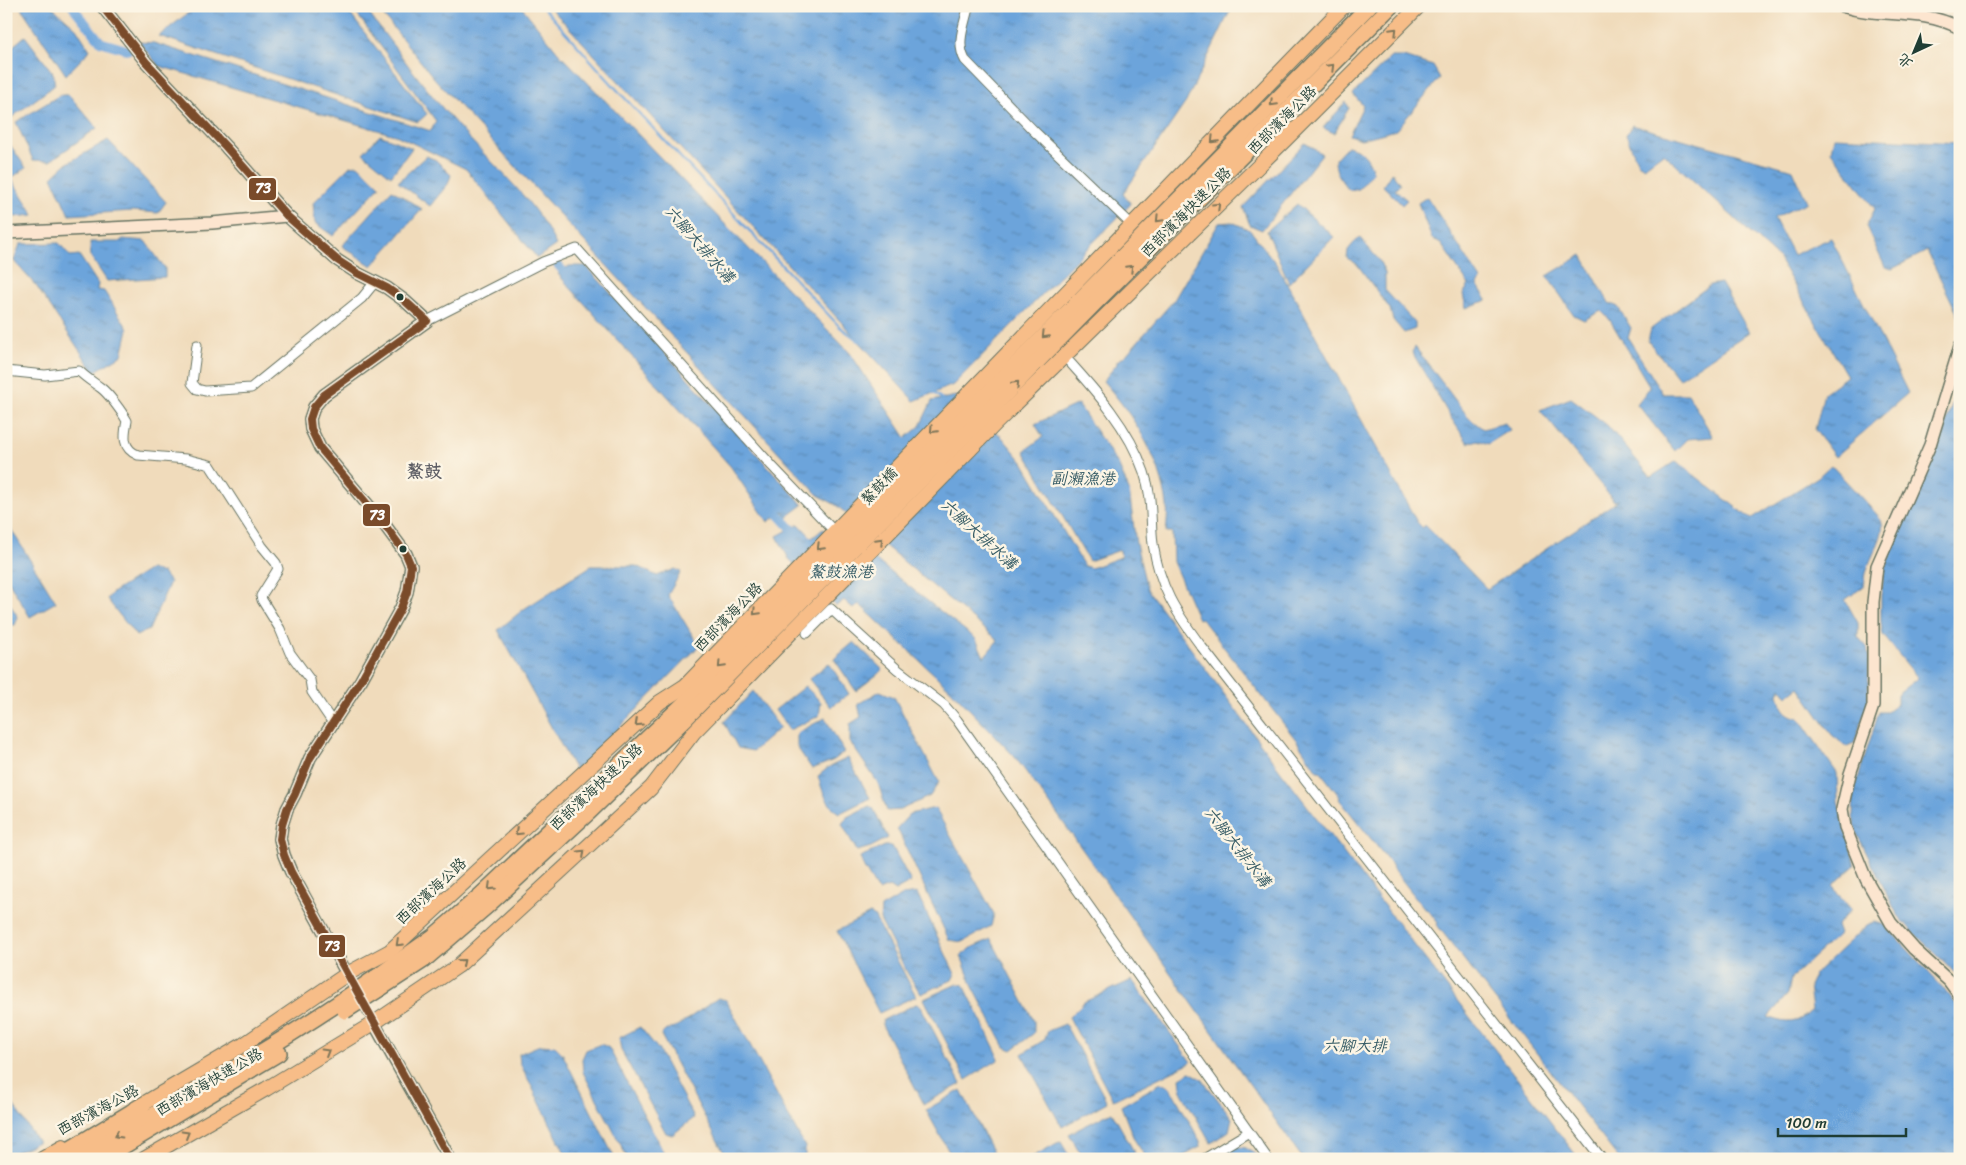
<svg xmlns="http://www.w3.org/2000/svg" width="1966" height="1165" font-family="Sriracha,'LXGW WenKai TC',sans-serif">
	<defs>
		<pattern id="water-ripples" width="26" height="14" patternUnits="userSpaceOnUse" patternTransform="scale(1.25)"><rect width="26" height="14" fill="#6ca4db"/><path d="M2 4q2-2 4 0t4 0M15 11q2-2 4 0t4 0" fill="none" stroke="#5887b2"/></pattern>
	</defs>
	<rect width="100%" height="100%" fill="#fcf5e5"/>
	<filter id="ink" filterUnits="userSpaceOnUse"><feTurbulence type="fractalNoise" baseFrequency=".02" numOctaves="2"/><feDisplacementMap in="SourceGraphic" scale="10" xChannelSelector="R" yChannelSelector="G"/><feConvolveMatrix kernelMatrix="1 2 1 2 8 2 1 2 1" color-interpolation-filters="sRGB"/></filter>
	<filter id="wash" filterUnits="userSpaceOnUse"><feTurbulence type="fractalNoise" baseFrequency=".0096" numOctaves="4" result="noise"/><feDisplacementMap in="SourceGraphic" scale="20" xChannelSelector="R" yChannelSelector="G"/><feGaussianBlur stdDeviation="1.12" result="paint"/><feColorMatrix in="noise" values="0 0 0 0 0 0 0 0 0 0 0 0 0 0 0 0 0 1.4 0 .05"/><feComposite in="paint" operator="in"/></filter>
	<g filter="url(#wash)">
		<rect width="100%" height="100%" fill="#f0dbbb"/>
		<g fill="url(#water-ripples)" stroke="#467088">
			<polygon points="20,6 51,6 76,28 90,50 66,75"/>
			<polygon points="197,6 344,6 427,114 418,122 159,36"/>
			<path d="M 351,6 L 363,6 C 394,46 424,88 457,125 C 491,164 534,198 556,245 L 537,258 L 466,169 L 398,136 L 159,66 L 139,42 L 154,43 L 431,131 L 436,121 Z"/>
			<polygon points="376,6 521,6 557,51 850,353 906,438 920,426 932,401 956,396 1001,436 1023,462 1084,566 1091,568 1121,557 1120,550 1089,561 1024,451 1043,437 1035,424 1078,404 1118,464 1129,490 1136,544 1147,589 1282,773 1579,1159 1303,1159 1050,804 1014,756 950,689 859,604 854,609 844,600 836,606 789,559 777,536 799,524 812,538 823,529 878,562 976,639 984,657 998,640 836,505 818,495 434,78"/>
			<polygon points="549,6 1228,6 1231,9 1186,102 1123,194 1131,204 953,385 914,401"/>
			<polygon points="25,36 53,73 55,85 8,120 6,117 6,52"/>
			<polygon points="1391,57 1404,57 1433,66 1440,78 1396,130 1361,139 1349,135 1363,106 1353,94"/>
			<polygon points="60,95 69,95 97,128 50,161 33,160 16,122"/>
			<polygon points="1346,102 1349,108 1334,133 1323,128"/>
			<polygon points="1632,125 1793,170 1807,202 1774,218 1793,255 1831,238 1908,393 1835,457 1815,430 1824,393 1847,376 1779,259 1663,153 1644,167 1638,163 1626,135"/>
			<polygon points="380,135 412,148 391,176 363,153"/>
			<polygon points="1834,137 1960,143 1960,319 1927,251 1892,269 1885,267 1866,226 1875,209 1831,151"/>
			<polygon points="6,139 26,168 11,178 34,215 14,217 6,205"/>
			<polygon points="108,140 166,202 158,213 133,211 69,215 52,177 66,164"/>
			<polygon points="1305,143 1322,154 1262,230 1250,225 1243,207"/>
			<path d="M 1347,146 C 1362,149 1369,158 1373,172 L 1359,189 L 1349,190 C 1340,180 1335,172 1335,159 Z"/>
			<polygon points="426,156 436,160 451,175 448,184 430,206 398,182"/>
			<polygon points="358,165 380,186 333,236 315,223 313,203 350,166"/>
			<polygon points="1392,172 1400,184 1395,190 1407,200 1402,205 1383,186"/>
			<polygon points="392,190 422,209 372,266 342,246"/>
			<polygon points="1427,197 1481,280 1477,284 1487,300 1466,308 1463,294 1469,285 1441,244 1432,239 1418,203"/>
			<polygon points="1297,204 1334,237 1289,283 1267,231"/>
			<path d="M 1232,222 L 1250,230 L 1277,265 L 1417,522 L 1423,528 L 1425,525 L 1487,589 L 1619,500 L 1614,501 L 1540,410 L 1571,398 L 1607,425 L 1651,477 L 1676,461 L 1751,519 L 1818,477 L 1831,465 L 1881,519 C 1887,535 1871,554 1867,570 C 1865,575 1865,581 1864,586 L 1845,600 L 1858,623 L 1858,637 L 1867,647 L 1869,658 L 1868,703 L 1854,744 L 1847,747 L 1832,735 L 1799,687 L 1787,696 L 1781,687 L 1778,693 C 1781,707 1784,715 1799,718 L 1837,773 L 1838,802 L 1855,865 L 1833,885 L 1837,893 L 1851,909 L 1836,926 L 1839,934 L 1791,978 L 1788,994 L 1768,1017 C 1787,1024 1797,1025 1812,1010 L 1809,986 L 1814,975 L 1867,925 L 1875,922 L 1885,925 L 1943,988 L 1960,1011 L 1960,1159 L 1619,1159 L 1437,925 L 1438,923 L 1428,910 L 1425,909 L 1393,869 L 1392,865 L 1339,799 L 1340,797 L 1320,771 L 1317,771 L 1297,741 L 1201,618 L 1198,619 L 1173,562 L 1172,532 L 1166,532 C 1167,523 1168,514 1167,505 C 1161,458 1133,415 1103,381 L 1117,364 L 1117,361 L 1126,355 L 1174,300 L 1219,223 Z"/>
			<polygon points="1359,237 1379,260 1385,273 1385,290 1415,323 1415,329 1404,333 1393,320 1390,309 1357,264 1347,258 1348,250"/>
			<polygon points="123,239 145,241 165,268 165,277 107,281 91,257 90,242 119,242"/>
			<polygon points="59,243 70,256 79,255 98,284 97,290 104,291 128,329 122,355 94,372 37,287 14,261 20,244"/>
			<polygon points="1582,255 1609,303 1618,307 1631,328 1628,338 1663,394 1688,394 1713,437 1687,439 1675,451 1637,404 1650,387 1610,320 1601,311 1584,320 1574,315 1547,276"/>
			<polygon points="569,266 586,266 803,505 787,517 783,511 768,522 731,467 558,274"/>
			<polygon points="1721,283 1749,332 1679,379 1648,341 1651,329 1710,285"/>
			<polygon points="1415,347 1469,418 1483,429 1505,423 1510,430 1488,444 1478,440 1468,443 1451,418 1412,352"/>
			<polygon points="1960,380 1960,977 1912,931 1897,914 1856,832 1853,816 1854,791 1879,712 1887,712 1897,704 1897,694 1918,678 1883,635 1881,622 1881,595 1885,568 1903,522 1905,522 1938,447"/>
			<polygon points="6,521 56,602 30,617 6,577"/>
			<polygon points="591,566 636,566 657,576 675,569 681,572 668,595 699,646 576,772 498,630 524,609"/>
			<polygon points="150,569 163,573 170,582 149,630 136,636 107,599 112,593"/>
			<polygon points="6,598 18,617 15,625 6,625"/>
			<polygon points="854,642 883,670 856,691 834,659"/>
			<polygon points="829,663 849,694 831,707 809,679"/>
			<polygon points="805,686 821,702 819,716 789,730 775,710"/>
			<polygon points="753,691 780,728 753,751 738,748 724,722"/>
			<polygon points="880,691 894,697 939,782 930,796 900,810 887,811 878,783 850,742 850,724 861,717 858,704"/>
			<polygon points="825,718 844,752 834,760 812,769 797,747 797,733"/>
			<path d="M 848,758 L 870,798 L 840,813 C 827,806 822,790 818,776 L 829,767 Z"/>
			<polygon points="869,806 873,808 888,838 871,847 857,851 842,824 847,817"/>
			<polygon points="935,808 994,914 991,926 963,942 949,940 897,828 910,814"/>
			<polygon points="885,846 892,846 911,882 895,891 889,887 878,891 864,868 860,857"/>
			<polygon points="917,893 955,974 952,980 921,994 908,974 880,920 881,908 903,895"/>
			<polygon points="870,914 874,916 916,996 879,1013 837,931"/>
			<polygon points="991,939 1034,1021 1034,1033 1012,1050 1005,1047 973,987 961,956 973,947"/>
			<polygon points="1132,980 1191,1062 1113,1100 1069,1017 1084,1002"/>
			<polygon points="957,984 964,985 997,1053 998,1060 966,1080 924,999"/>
			<polygon points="718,998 726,1000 805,1147 805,1156 800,1159 729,1159 722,1149 661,1035 665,1031 679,1025"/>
			<polygon points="916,1004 920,1005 961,1084 924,1104 882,1025 883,1020"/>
			<polygon points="1065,1024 1107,1102 1062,1127 1022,1054 1044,1040 1048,1031"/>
			<polygon points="640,1027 658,1049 694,1118 672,1135 666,1133 621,1050 619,1038"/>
			<polygon points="601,1044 609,1048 667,1159 628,1159 583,1072 582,1059 586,1050"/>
			<polygon points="540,1045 555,1046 562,1053 615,1159 568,1159 520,1063 519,1054"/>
			<polygon points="1190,1072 1202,1079 1232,1118 1229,1131 1211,1143 1182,1093 1180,1078"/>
			<polygon points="1161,1083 1170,1087 1200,1141 1200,1147 1178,1159 1147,1159 1134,1139 1121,1106"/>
			<polygon points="961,1090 996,1159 953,1159 926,1110"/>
			<polygon points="6,1094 38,1142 10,1155 6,1150"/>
			<polygon points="1112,1112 1138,1159 1084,1159 1069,1134"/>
			<polygon points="1061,1142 1071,1159 1029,1159 1057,1143"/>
			<polygon points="1233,1146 1246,1148 1262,1159 1212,1159"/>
		</g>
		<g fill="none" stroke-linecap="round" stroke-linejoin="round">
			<g stroke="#6ca4db" stroke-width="2.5">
				<polyline points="542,6 620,93 840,327 859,341"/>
				<polyline points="931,391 942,399"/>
			</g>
			<g stroke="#6ca4db" stroke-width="9">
				<polyline points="72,6 101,42 128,50"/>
				<polyline points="557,264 570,279"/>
				<polyline points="771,506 791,528"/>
			</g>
		</g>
	</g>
	<g filter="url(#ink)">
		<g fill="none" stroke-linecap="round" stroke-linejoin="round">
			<g stroke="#687463" stroke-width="11">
				<g id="street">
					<path d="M 970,6 L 968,8 C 964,26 956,43 965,60 L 1034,131 L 1132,225"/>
					<polyline points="427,321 543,262 577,249 772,466 835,532"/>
					<polyline points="197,345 192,383 197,389 205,391 251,388 362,298 375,282"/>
					<path d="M 1065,357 C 1096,391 1129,428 1144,472 C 1153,498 1150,519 1153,544 C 1160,588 1175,611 1201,646 L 1602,1159"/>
					<path d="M 6,371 L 45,375 L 79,371 C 86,378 93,382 101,388 C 109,394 122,412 127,421 C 124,435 122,449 138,455 L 186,459 L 210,465 L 262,546 L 276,563 L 278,569 L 261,596 L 262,600 L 280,629 L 290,653 L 310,680 L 312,692 L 333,723"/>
					<polyline points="807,633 831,609 897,669 944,705 957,720 1268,1159"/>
					<polyline points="347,974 374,1023"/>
					<polyline points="1204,1159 1249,1132"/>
				</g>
			</g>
			<g stroke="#687463" stroke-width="14">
				<g id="secondary">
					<polyline points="102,6 146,62 226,147 287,216 337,260 357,273 387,288 405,301 427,321 324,395 314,407 310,419 311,429 320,448 384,524 406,554 411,566 407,592 401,608 361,680 310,758 295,794 287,809 282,825 280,839 284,855 291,872 347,974"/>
					<path d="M 1842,6 C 1882,19 1918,7 1960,28"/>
					<polyline points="6,233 212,223 287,216"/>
					<polyline points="1960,346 1930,445 1877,566 1873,602 1873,706 1850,774 1842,809 1845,827 1866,879 1891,923 1914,949 1949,981 1960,996"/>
					<polyline points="374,1023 450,1159"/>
				</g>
			</g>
			<g stroke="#687463" stroke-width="16">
				<g id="primary">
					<polyline points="133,1110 243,1045 347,974 390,951 660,702 685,686 1344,6"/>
					<polyline points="42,1159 63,1147"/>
					<polyline points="144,1159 266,1089 374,1023 458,966 651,788 694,732 995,424 1285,140 1419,6"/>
				</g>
			</g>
			<g stroke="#687463" stroke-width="18">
				<g id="highway">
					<polyline points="375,978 434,936 481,895 690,698 804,580 1369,6"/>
					<polyline points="381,988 424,960 487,906 588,813 687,717 1094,304 1391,6"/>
					<polyline points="54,1159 143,1105"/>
					<path d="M 76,1159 C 165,1108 255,1059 340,1002"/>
					<polyline points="102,1159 279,1053"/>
				</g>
			</g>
			<use href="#street" stroke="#fff" stroke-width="9"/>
			<use href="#secondary" stroke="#fce5cf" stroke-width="11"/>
			<use href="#primary" stroke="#f7bd88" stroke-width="14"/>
			<use href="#highway" stroke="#f7bd88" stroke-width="15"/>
			<g stroke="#687463" stroke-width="18" stroke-linecap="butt">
				<g id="highway-bridge">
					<polyline points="340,1002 375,978"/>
					<polyline points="345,1011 381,988"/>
				</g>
			</g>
			<use href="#highway-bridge" stroke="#f7bd88" stroke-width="15"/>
			<g stroke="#fcf5e5" stroke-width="11">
				<polyline id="bus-1" points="102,6 146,62 226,147 287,216 337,260 357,273 387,288 405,301 427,321 324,395 314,407 310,419 311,429 320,448 384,524 406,554 411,566 407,592 401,608 361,680 310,758 295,794 287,809 282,825 280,839 284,855 291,872 450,1159"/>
			</g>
			<use href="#bus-1" stroke="#7a4b2a" stroke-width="8"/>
		</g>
		<defs><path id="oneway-chevron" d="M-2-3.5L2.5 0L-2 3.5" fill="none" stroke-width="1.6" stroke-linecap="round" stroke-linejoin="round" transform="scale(1.25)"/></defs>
		<g stroke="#80775a">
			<use href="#oneway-chevron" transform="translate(1394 31) rotate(-45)"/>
			<use href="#oneway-chevron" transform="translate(1331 67) rotate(-45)"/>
			<use href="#oneway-chevron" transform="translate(1273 103) rotate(135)"/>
			<use href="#oneway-chevron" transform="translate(1214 140) rotate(134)"/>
			<use href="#oneway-chevron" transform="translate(1217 206) rotate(-44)"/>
			<use href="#oneway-chevron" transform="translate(1159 219) rotate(134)"/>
			<use href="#oneway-chevron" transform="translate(1130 268) rotate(-45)"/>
			<use href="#oneway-chevron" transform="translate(1045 335) rotate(134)"/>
			<use href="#oneway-chevron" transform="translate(1016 384) rotate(-46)"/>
			<use href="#oneway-chevron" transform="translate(933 430) rotate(133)"/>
			<use href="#oneway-chevron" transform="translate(880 541) rotate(-45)"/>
			<use href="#oneway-chevron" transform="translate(820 547) rotate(135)"/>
			<use href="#oneway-chevron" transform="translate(756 612) rotate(134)"/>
			<use href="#oneway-chevron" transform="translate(721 665) rotate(134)"/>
			<use href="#oneway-chevron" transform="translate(638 723) rotate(137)"/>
			<use href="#oneway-chevron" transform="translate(518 832) rotate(137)"/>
			<use href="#oneway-chevron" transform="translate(582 853) rotate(-43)"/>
			<use href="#oneway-chevron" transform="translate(491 887) rotate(136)"/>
			<use href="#oneway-chevron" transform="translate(399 943) rotate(137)"/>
			<use href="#oneway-chevron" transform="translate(462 962) rotate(-40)"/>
			<use href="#oneway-chevron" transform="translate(326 1052) rotate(-31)"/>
			<use href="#oneway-chevron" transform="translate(186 1134) rotate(-30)"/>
			<use href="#oneway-chevron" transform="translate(118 1135) rotate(150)"/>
		</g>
	</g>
	<g fill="#1f3d34" stroke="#fcf5e5" stroke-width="2">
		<circle cx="400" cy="297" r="4.5"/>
		<circle cx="403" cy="549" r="4.5"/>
	</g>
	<g text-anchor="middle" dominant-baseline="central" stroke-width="5" stroke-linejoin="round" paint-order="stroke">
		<g font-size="15" fill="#1f3d34" stroke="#fcf5e5">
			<text transform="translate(1282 120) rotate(-45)">西部濱海公路</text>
			<text transform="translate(1186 212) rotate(-45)">西部濱海快速公路</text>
			<text transform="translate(879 486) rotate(-46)">鰲鼓橋</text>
			<text transform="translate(728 617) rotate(-46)">西部濱海公路</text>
			<text transform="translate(596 787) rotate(-43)">西部濱海快速公路</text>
			<text transform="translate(431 891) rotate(-43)">西部濱海公路</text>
			<text transform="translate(209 1082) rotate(-30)">西部濱海快速公路</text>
			<text transform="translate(98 1110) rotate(-28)">西部濱海公路</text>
		</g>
		<g font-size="16" font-style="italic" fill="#365c66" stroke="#fcf5e5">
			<text transform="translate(700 244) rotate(49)">六腳大排水溝</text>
			<text x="1083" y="478">副瀨漁港</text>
			<text transform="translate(979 534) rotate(42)">六腳大排水溝</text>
			<text x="841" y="571">鰲鼓漁港</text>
			<text transform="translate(1238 847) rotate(52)">六腳大排水溝</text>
			<text x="1355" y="1045">六腳大排</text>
		</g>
		<g font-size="18" font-weight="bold" fill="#5c5d64" stroke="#fcf5e5">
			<text x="424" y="471">鰲鼓</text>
		</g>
	</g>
	<g stroke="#fcf5e5" stroke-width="2">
		<rect x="248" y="177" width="29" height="24" rx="5" fill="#7a4b2a"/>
		<rect x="362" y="503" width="29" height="24" rx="5" fill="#7a4b2a"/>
		<rect x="318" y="934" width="28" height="24" rx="5" fill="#7a4b2a"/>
	</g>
	<g font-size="14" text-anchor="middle" font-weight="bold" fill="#fff">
		<text x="263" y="193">73</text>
		<text x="377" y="520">73</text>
		<text x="332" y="951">73</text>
	</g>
	<rect width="1966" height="1165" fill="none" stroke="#fcf5e5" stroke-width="25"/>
	<g transform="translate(1914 52) rotate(224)" stroke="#fcf5e5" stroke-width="4" paint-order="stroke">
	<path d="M0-4L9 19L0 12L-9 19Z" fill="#1f3d34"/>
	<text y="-8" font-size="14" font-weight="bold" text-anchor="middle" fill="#1f3d34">北</text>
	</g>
	<path d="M1778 1128v8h128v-8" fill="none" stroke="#1f3d34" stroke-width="2.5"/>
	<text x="1786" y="1128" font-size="15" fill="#1f3d34" stroke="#fcf5e5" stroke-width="4" paint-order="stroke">100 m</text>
</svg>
